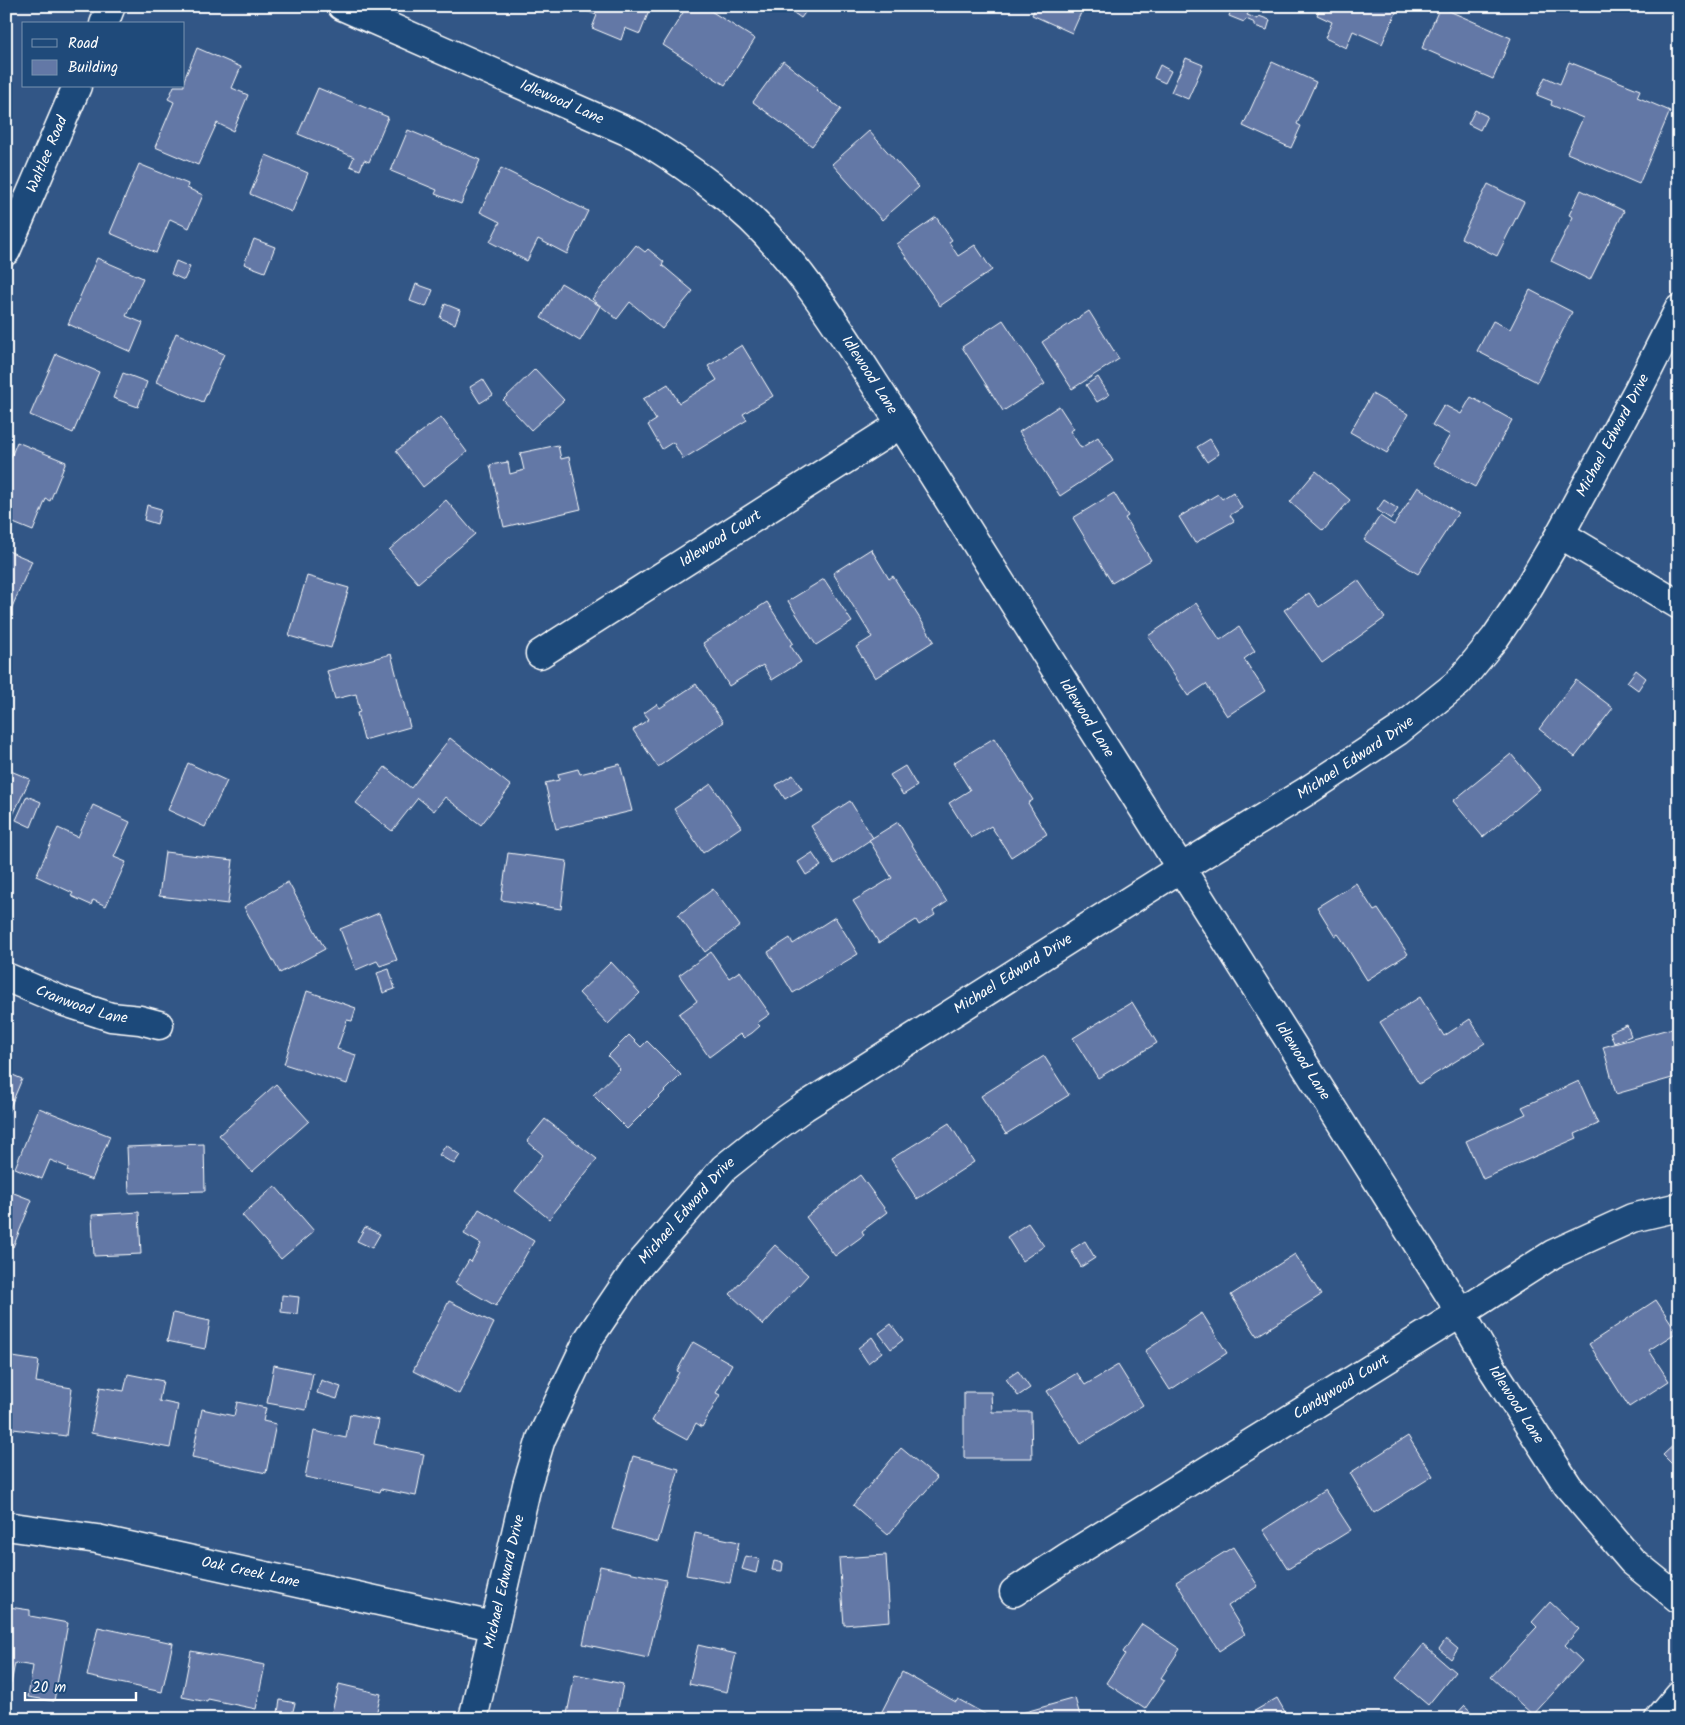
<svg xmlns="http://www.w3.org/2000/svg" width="1685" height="1725" font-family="Kalam,sans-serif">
	<rect width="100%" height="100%" fill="#325686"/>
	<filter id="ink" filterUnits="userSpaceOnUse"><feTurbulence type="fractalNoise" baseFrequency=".02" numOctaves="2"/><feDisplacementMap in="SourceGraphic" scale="10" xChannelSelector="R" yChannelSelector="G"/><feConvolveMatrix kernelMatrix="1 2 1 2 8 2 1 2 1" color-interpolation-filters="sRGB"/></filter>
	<g filter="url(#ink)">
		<g fill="#6378a6" stroke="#fff">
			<polygon points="571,6 651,6 640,34 625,28 621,40 592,28 597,15"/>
			<polygon points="687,6 703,6 755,39 725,85 663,45"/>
			<polygon points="784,6 810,6 801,18"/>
			<polygon points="1036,6 1084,6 1072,33 1032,15"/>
			<polygon points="1232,6 1240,6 1250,10 1247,15 1258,19 1259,16 1270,20 1267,30 1255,26 1255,23 1246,19 1244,22 1229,16"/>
			<polygon points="1321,6 1399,6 1382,44 1353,31 1346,48 1325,38 1332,22 1317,15"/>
			<polygon points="1440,7 1511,38 1493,79 1422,48"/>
			<polygon points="197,48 241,67 232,88 248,95 233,131 217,123 198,165 155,147 174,102 168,99 171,93 174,86 184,86 184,80"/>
			<polygon points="1186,58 1203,65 1188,99 1171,92"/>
			<polygon points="783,61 818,88 816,90 841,109 812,146 753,102"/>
			<polygon points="1272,62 1316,82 1297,124 1301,126 1291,148 1243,126"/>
			<polygon points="1569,62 1640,90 1637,97 1670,111 1639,184 1567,153 1583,118 1551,105 1552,101 1537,95 1545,77 1560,84"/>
			<polygon points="1160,65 1171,71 1165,83 1154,78"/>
			<polygon points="318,88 388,117 369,162 364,160 360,170 350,166 354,157 298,134"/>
			<polygon points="1475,110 1487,116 1480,130 1468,124"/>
			<polygon points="408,130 480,160 461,204 435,194 437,190 391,171"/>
			<polygon points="869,131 919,187 882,220 832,164"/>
			<polygon points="266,155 308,173 292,212 250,194"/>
			<polygon points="139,164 188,184 187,188 203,195 189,228 170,219 156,253 110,233"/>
			<polygon points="501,168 588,211 567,254 538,239 527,261 490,242 500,222 480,212"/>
			<polygon points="1488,184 1524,202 1497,256 1461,238"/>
			<polygon points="1581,190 1624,211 1590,280 1551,261 1573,217 1569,215"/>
			<polygon points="936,217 952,240 949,242 958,256 975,245 992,270 940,306 897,244"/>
			<polygon points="254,239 275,247 265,272 244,264"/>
			<polygon points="636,245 645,252 648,249 664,262 662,265 693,291 662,329 630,302 617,319 592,299"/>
			<polygon points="97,258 143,278 126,316 143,323 131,352 68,324"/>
			<polygon points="176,261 190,267 184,280 171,274"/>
			<polygon points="561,283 600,306 580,341 541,318"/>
			<polygon points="416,284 433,290 426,307 410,301"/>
			<polygon points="1530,290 1572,312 1537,382 1477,351 1493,321 1510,329"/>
			<polygon points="445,304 460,310 455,324 440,318"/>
			<polygon points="1089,311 1119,359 1072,389 1042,342"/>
			<polygon points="1003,320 1045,384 1003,411 962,347"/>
			<polygon points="176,333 224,354 203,402 156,382"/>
			<polygon points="742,345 773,396 743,414 747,420 683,459 673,442 662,449 648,425 656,420 643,399 668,384 679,403 717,380 708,366"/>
			<polygon points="56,354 99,372 73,433 30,415"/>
			<polygon points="535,369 564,400 531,430 503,400"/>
			<polygon points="123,373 147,382 138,407 113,398"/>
			<polygon points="1098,377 1109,395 1097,402 1086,385"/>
			<polygon points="483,379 493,395 480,403 470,387"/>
			<polygon points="1372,394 1408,414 1387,453 1350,432"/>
			<polygon points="1471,397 1512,420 1475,487 1433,464 1450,435 1432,425 1444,405 1461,414"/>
			<polygon points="1059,406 1074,429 1070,431 1081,448 1098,437 1113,461 1060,496 1019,432"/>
			<polygon points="441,417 467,452 423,487 396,451"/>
			<polygon points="1210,439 1219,454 1207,462 1197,447"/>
			<polygon points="17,442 66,462 50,501 46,499 33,531 6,520 6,469"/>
			<polygon points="558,445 561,459 569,457 581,509 504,527 490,465 508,462 510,474 524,470 520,453"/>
			<polygon points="1316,471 1350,500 1323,531 1290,502"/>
			<polygon points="1418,487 1458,513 1418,574 1364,540 1380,516 1394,525"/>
			<polygon points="1233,492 1242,508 1230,515 1234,521 1195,543 1179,517 1218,494 1222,499"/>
			<polygon points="1114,493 1128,516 1125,518 1151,560 1112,583 1073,518"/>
			<polygon points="446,500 475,534 418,583 389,550"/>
			<polygon points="1384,500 1398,509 1391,519 1377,510"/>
			<polygon points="147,505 161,509 157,524 144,520"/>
			<polygon points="871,549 889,579 893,576 934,641 875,678 856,647 872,637 833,573"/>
			<polygon points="6,550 32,561 6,621"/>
			<polygon points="307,576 349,588 331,648 289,636"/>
			<polygon points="824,579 852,622 816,645 788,601"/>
			<polygon points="1358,580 1385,618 1322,663 1284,610 1309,593 1319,607"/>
			<polygon points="767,602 793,643 790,645 801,662 772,680 763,665 729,686 703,643"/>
			<polygon points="1196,603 1220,640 1239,627 1255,651 1244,659 1265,691 1227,716 1206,684 1188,696 1148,636"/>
			<polygon points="391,654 410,727 364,740 357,713 360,712 356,694 335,699 327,671"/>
			<polygon points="1636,670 1646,678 1638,690 1627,682"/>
			<polygon points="1576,680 1613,708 1575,757 1539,729"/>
			<polygon points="696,684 723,722 658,767 633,730 649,719 644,713 657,704 660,708"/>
			<polygon points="450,738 511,786 481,825 445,797 434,811 418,798 392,831 356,803 385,767 411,788"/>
			<polygon points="994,738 1033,800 1028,803 1047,834 1011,857 991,826 971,838 949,803 970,790 953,763"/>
			<polygon points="1511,754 1540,789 1483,837 1453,801"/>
			<polygon points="188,763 227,781 205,827 168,810"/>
			<polygon points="620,764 632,811 556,829 545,783 559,780 558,774 578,769 580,774"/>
			<polygon points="905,766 917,786 903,795 890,775"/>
			<polygon points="6,769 30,779 12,817 6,814"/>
			<polygon points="793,775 802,789 785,799 776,785"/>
			<polygon points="711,784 741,827 703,853 674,809"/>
			<polygon points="27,796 41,802 31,827 16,820"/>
			<polygon points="850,801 873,838 834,864 811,826"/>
			<polygon points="93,805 130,822 114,857 126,862 106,906 93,900 91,905 71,896 73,893 36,876 58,828 78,837"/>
			<polygon points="898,822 947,902 933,911 935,915 919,925 916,920 879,943 853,901 892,878 869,840"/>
			<polygon points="165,852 233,860 228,904 159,896"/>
			<polygon points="508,853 567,861 561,909 501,900"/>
			<polygon points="812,853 821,866 806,875 798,862"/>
			<polygon points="288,882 325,949 280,973 244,907"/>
			<polygon points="1356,883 1374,911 1378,909 1408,954 1367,980 1341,938 1338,934 1335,936 1317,907"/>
			<polygon points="713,889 740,926 705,952 678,915"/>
			<polygon points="379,913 397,960 380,966 377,961 356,970 340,929"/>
			<polygon points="835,917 858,954 793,993 768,952 790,938 793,944"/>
			<polygon points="711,952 729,978 740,971 770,1014 757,1023 760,1026 752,1033 744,1038 740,1034 709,1057 679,1014 697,1001 679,975"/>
			<polygon points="611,962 640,993 608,1024 579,993"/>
			<polygon points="389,969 395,989 383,993 377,973"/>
			<polygon points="307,991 356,1008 352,1021 347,1020 337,1049 356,1055 347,1084 284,1064"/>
			<polygon points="1420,997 1444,1036 1470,1019 1485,1043 1419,1084 1380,1022"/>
			<polygon points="1132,1002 1157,1043 1098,1078 1073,1038"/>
			<polygon points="1627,1025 1631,1036 1614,1043 1610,1032"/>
			<polygon points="1676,1027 1679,1036 1679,1076 1616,1094 1603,1047"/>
			<polygon points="629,1035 641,1047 647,1041 681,1075 627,1129 593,1095 620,1069 608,1056"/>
			<polygon points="1044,1056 1069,1095 1006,1134 981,1096"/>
			<polygon points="6,1072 22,1079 6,1117"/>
			<polygon points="1579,1081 1598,1124 1575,1134 1577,1138 1483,1179 1466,1141 1526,1114 1522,1107"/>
			<polygon points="276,1084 309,1121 252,1172 219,1135"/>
			<polygon points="39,1108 110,1136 92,1180 67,1171 68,1168 67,1167 50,1160 42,1179 15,1168"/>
			<polygon points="545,1119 597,1159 549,1219 515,1191 543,1155 527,1141"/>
			<polygon points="949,1123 974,1162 917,1199 891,1159"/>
			<polygon points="204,1144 205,1191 129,1193 127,1147"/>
			<polygon points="446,1145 460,1155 454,1164 439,1155"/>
			<polygon points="860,1175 887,1212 862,1231 864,1235 835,1256 806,1217"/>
			<polygon points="275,1186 314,1231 281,1259 242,1215"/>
			<polygon points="6,1190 32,1200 13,1247 6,1244"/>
			<polygon points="479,1209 534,1241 496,1306 455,1283 469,1260 471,1262 481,1244 464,1234"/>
			<polygon points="139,1212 141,1254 94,1256 92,1215"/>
			<polygon points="1028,1223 1044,1246 1022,1261 1007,1237"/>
			<polygon points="365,1227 380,1234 372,1248 357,1241"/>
			<polygon points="1085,1241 1095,1258 1081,1267 1071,1250"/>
			<polygon points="775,1245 808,1275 763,1325 730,1294"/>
			<polygon points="1295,1254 1321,1295 1257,1336 1231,1295"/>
			<polygon points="282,1295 299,1297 297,1314 281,1312"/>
			<polygon points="1656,1300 1677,1332 1649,1350 1669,1381 1629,1407 1589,1344"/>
			<polygon points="449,1301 494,1323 459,1394 413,1371"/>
			<polygon points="173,1313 210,1321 205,1349 167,1341"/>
			<polygon points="1202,1313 1227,1353 1170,1390 1145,1351"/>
			<polygon points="891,1324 903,1340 891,1349 879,1333"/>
			<polygon points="872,1337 882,1352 868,1363 858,1348"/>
			<polygon points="693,1342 732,1364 716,1393 720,1395 702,1427 696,1423 687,1440 652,1421 678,1374 679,1372 677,1371"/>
			<polygon points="6,1356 39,1361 36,1382 72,1388 66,1436 6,1428"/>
			<polygon points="274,1365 313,1373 306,1410 267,1403"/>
			<polygon points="1118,1365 1143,1405 1081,1444 1047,1391 1077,1373 1085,1385"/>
			<polygon points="1018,1371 1030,1388 1018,1396 1006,1379"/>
			<polygon points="128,1374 163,1381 159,1401 178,1405 170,1448 91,1433 100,1387 124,1391"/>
			<polygon points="321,1380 341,1387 337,1399 317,1393"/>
			<polygon points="964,1392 991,1392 992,1412 1031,1412 1032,1458 964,1458"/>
			<polygon points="237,1402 266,1408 263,1421 276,1424 266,1473 192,1457 202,1409 234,1416"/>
			<polygon points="350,1414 379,1420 374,1444 424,1454 416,1496 381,1489 380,1492 305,1477 314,1431 346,1438"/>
			<polygon points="1408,1436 1433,1476 1374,1513 1350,1473"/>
			<polygon points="1679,1440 1679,1471 1663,1455"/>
			<polygon points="901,1448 937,1478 888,1535 853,1505"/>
			<polygon points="633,1456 679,1469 658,1542 612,1529"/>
			<polygon points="1325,1490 1351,1530 1288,1569 1263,1530"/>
			<polygon points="695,1533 739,1542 730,1583 686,1575"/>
			<polygon points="1233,1547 1258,1586 1228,1606 1245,1634 1219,1651 1176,1582"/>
			<polygon points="886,1555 890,1621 844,1625 839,1558"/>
			<polygon points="746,1556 759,1559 756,1573 742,1569"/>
			<polygon points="774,1561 783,1563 782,1571 772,1570"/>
			<polygon points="600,1566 666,1580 648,1658 583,1644"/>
			<polygon points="1550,1602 1579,1629 1565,1645 1582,1661 1533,1715 1491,1677 1535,1629 1537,1627 1532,1622"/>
			<polygon points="9,1607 30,1610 30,1616 68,1623 54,1701 28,1697 33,1666 15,1663 11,1684 6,1683 6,1612 8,1613"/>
			<polygon points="1142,1624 1180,1649 1161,1678 1165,1680 1145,1709 1106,1683 1125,1654 1123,1652"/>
			<polygon points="98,1627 173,1643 162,1692 87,1676"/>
			<polygon points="1446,1639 1458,1649 1451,1659 1439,1649"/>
			<polygon points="698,1645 736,1654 727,1692 689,1684"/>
			<polygon points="1423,1645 1455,1672 1428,1705 1396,1678"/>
			<polygon points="191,1651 265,1665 256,1709 208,1699 207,1702 182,1697"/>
			<polygon points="902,1672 956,1702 958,1699 990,1717 989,1719 878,1719"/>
			<polygon points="575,1674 623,1684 616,1719 566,1719"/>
			<polygon points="339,1684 381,1694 375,1719 330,1719"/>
			<polygon points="1075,1698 1081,1719 1011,1719 1011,1716"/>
			<polygon points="1277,1698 1289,1719 1255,1719 1251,1713"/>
			<polygon points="280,1700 295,1703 291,1719 277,1719"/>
			<polygon points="1465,1705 1480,1719 1452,1719"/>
		</g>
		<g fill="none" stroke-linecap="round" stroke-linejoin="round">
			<g stroke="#fff" stroke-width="31">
				<g id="minor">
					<path id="s1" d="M 342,6 L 636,135 C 676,159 715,186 750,218 C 811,276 854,354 901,424 L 1461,1313 L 1494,1371 L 1568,1486 L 1632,1561 L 1679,1599"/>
					<polyline points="104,24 111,6"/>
					<path id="s2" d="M 6,251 L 77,86"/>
					<polyline points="1560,534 1679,605"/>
					<path id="s3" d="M 540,654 L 901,424"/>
					<path id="s4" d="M 6,977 L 65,1002 L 111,1017 L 140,1020 L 159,1025"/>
					<path id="s5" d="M 6,1526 L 97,1539 L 493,1626"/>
					<path id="s6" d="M 1014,1592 L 1066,1558 L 1461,1313 L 1553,1254 L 1632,1218 L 1679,1207"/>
					<path id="s7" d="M 473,1719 L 527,1485 L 541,1439 L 589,1338 L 635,1270 L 724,1168 L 769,1132 L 804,1107 L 1181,868 L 1307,791 L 1398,731 L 1458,683 L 1495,638 L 1524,595 L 1560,534 L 1637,392 L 1679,309"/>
					<polyline points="1659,1719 1679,1695"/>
				</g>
			</g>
			<use href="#minor" stroke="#1f4a7a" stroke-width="28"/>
		</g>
	</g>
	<g text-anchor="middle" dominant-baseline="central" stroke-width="4" stroke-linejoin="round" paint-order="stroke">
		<g font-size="15" fill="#fff" stroke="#1f4a7a">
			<text stroke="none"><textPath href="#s1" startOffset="240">Idlewood Lane</textPath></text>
			<text stroke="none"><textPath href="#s2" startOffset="105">Waltlee Road</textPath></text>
			<text stroke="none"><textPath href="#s1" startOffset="660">Idlewood Lane</textPath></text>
			<text stroke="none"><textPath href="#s7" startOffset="1791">Michael Edward Drive</textPath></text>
			<text stroke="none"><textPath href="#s3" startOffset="214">Idlewood Court</textPath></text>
			<text stroke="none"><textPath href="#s1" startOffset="1066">Idlewood Lane</textPath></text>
			<text stroke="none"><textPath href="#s7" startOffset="1371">Michael Edward Drive</textPath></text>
			<text stroke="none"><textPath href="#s7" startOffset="966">Michael Edward Drive</textPath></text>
			<text stroke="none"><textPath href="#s4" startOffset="81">Cranwood Lane</textPath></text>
			<text stroke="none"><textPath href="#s1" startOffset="1471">Idlewood Lane</textPath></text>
			<text stroke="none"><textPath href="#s7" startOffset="561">Michael Edward Drive</textPath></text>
			<text stroke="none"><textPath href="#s6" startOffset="386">Candywood Court</textPath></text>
			<text stroke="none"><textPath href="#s1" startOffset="1876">Idlewood Lane</textPath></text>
			<text stroke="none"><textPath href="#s5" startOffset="249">Oak Creek Lane</textPath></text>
			<text stroke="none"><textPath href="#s7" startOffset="141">Michael Edward Drive</textPath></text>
		</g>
	</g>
	<rect width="1685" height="1725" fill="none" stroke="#1f4a7a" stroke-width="25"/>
	<rect x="12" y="12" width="1660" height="1700" fill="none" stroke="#fff" stroke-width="2" filter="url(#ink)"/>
	<rect x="22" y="22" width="162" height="65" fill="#1f4a7a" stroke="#7992af"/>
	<rect x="32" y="39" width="25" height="8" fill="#1f4a7a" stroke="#7992af"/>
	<text x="68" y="48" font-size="15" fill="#ffffff">Road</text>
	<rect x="32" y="60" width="25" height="15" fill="#6378a6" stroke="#7992af"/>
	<text x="68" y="72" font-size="15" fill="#ffffff">Building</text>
	<path d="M25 1692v8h111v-8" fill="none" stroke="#ffffff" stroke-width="2.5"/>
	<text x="32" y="1692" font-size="15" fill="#ffffff" stroke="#1f4a7a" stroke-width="4" paint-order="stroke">20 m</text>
</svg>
